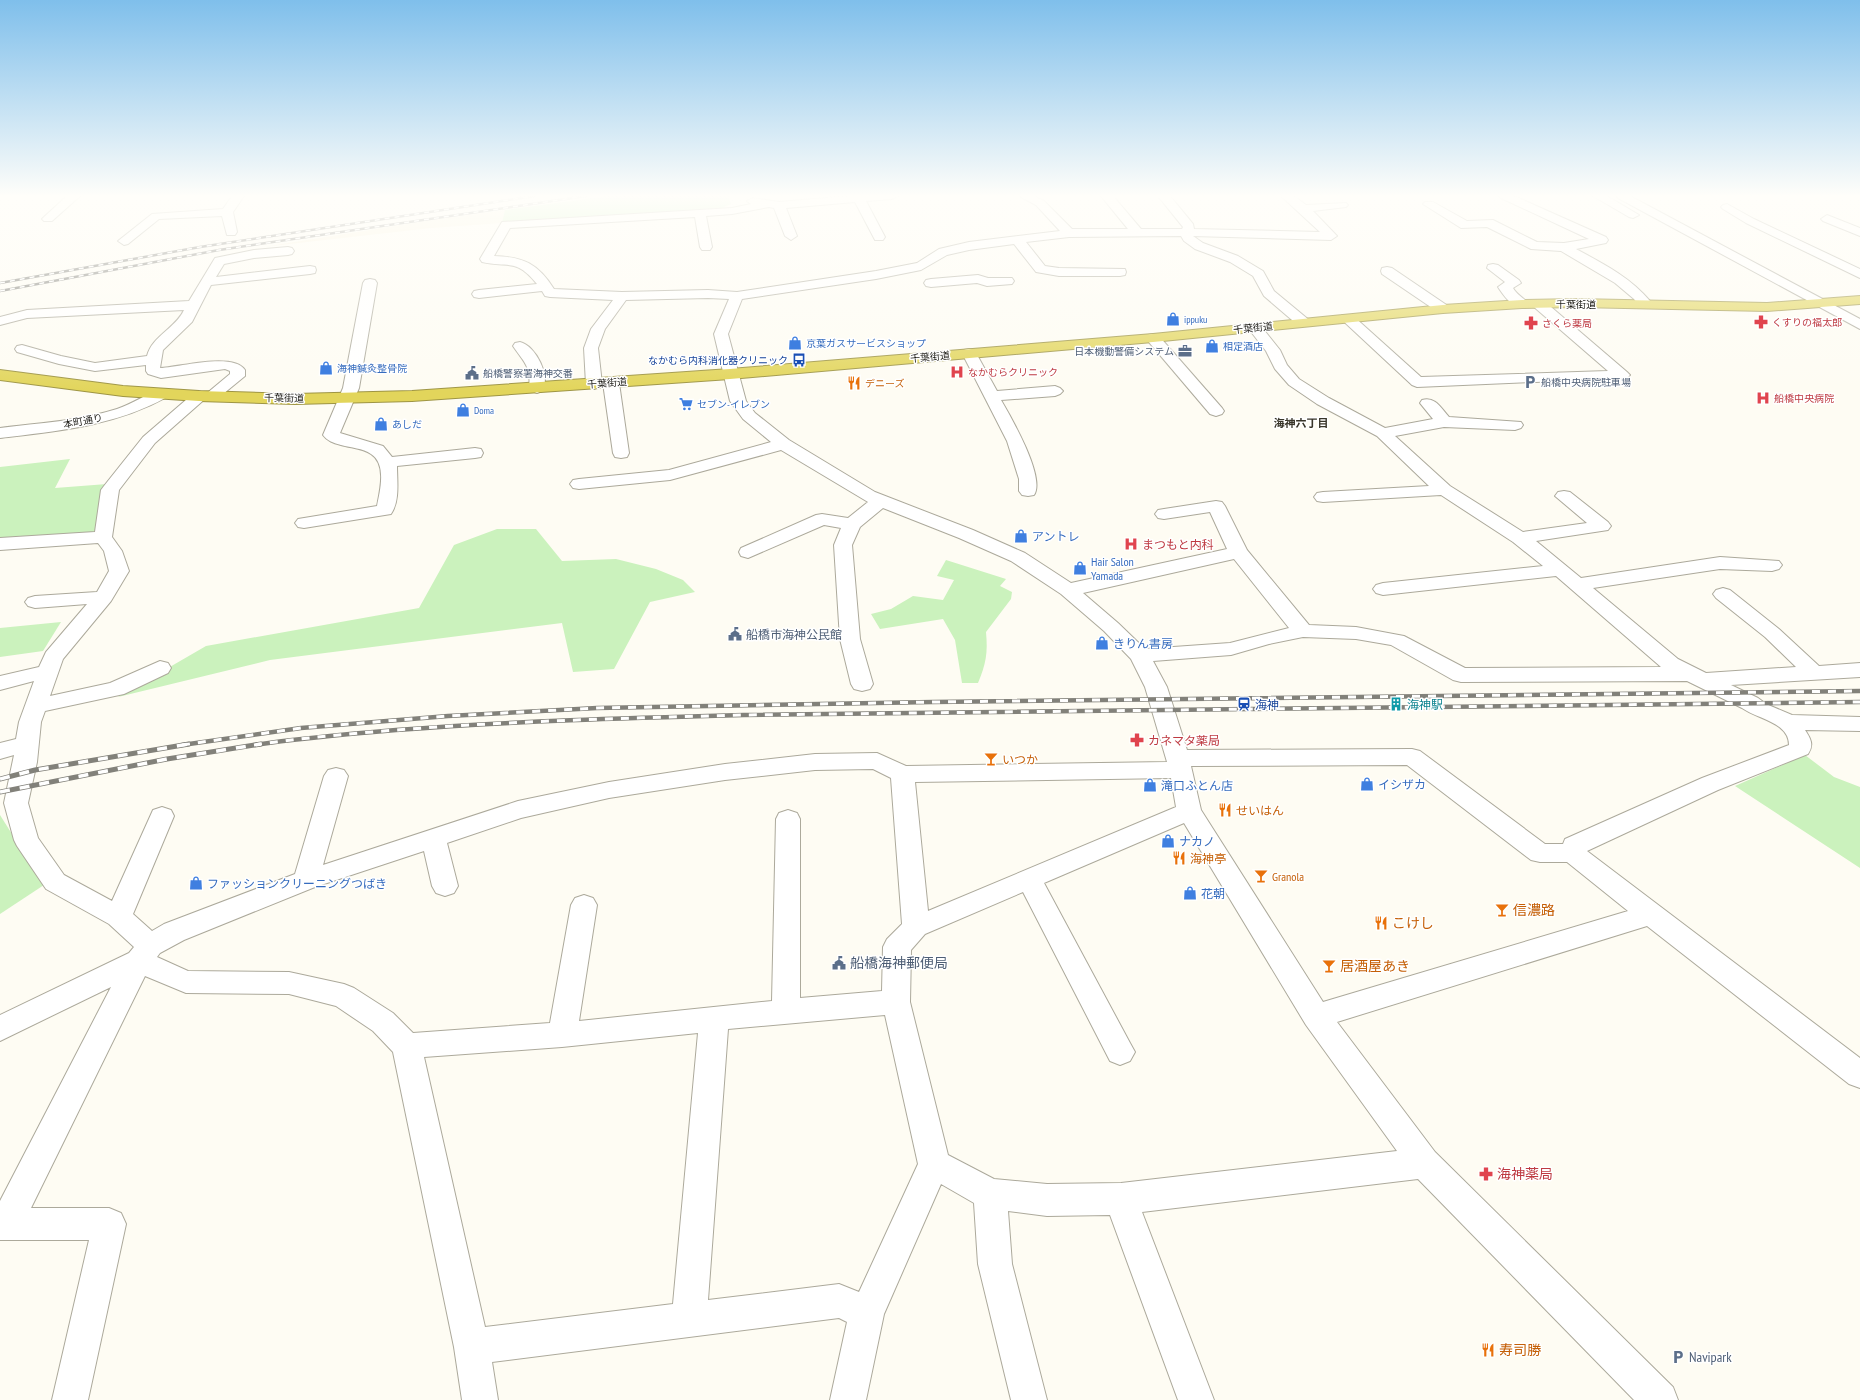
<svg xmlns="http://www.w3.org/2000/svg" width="1860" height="1400" font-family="'PT Sans Narrow','Noto Sans JP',sans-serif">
	<rect width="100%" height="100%" fill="#fefcf3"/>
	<polygon fill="#faf3de" points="505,210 502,223 431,228 263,247 426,221"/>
	<g fill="#cbf2bd">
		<polygon points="608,196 728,196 731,204 720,209 502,223 505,210"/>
		<polygon points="70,459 55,488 107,484 94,534 0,539 0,467"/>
		<polygon points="497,529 536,529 562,561 616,559 656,569 683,580 695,592 650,602 614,669 573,672 562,623 270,660 118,697 206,646 419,608 454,545"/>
		<path d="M 946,560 L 1006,579 L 1000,586 L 1012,592 L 1011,599 L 986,632 C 988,653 986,664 978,683 L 962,683 L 955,640 L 943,619 L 880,629 L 871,614 L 891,609 L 913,596 L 943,600 L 954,580 L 937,576 Z"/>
		<polygon points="61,622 43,651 0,657 0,628"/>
		<polygon points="1805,755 1834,777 1860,787 1860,868 1735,786"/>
		<polygon points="0,815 44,885 0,914"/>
	</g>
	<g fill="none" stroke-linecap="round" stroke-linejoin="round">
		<g stroke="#aca99b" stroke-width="2">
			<g id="minor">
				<polygon points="67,196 80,196 52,221 44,221 42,219 44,217"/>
				<polygon points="232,196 244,196 233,212 237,232 235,235 227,235 222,216 159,219 128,244 124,245 118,241 152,214 223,209"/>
				<path d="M 849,196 L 898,196 L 892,199 L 866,201 L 885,237 L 883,240 L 875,240 L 855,202 L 786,208 L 797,236 L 791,240 L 785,236 L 774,208 L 769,207 L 732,214 L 706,216 L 712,247 L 710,250 L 702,250 L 700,247 L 695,217 L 510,228 L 494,256 C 524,257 538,264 554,289 L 622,292 L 708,290 L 737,292 L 876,271 L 917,263 L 939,249 L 969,242 L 1060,231 L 1036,205 L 1019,196 L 1034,196 L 1044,201 L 1072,229 L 1128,229 L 1101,196 L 1113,196 L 1141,229 L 1182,229 L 1183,227 L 1158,196 L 1170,196 L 1193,224 L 1194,229 L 1320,232 L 1281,196 L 1294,196 L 1306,205 L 1346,203 L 1348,205 L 1346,207 L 1313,211 L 1337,236 L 1331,240 L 1193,236 L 1203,243 L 1238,256 L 1263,271 L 1274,291 L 1309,320 L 1311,323 L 1309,326 L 1299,326 L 1264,296 L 1253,276 L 1230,262 L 1195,249 L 1184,241 L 1181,236 L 1069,237 L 1026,242 L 1045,266 L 1059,268 L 1125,269 L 1126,272 L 1125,275 L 1120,276 L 1059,276 L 1036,272 L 1014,244 L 969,250 L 947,255 L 921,270 L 876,279 L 742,299 L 728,334 L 746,401 L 755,413 L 789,440 L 875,492 L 973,530 L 1025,553 L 1071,583 L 1227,549 L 1210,512 L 1164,519 L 1158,518 L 1155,514 L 1158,510 L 1164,509 L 1216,501 L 1222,502 L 1225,506 L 1247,550 L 1309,625 L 1356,627 L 1404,636 L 1465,668 L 1661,667 L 1556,576 L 1383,595 L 1376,593 L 1373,589 L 1376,585 L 1383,583 L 1543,566 L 1513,542 L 1441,495 L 1323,502 L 1317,501 L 1314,497 L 1317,493 L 1323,492 L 1429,486 L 1377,436 L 1317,404 L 1289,385 L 1275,369 L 1266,351 L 1248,328 L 1250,325 L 1260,325 L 1280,350 L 1287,365 L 1299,379 L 1329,398 L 1385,428 L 1433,419 L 1420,403 L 1422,400 C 1435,396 1441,408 1449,417 L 1521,422 L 1523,425 L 1521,428 L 1515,430 L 1444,427 L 1395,436 L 1450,486 L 1523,532 L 1587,523 L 1555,496 L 1558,492 L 1564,491 L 1570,492 L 1608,522 L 1611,526 L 1608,530 L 1536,541 L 1581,578 L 1720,557 L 1779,561 L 1782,565 L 1779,569 L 1772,571 L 1720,569 L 1593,588 L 1678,659 L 1706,673 L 1796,667 L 1765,637 L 1716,598 L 1713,594 L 1716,590 L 1723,588 L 1730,590 L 1779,629 L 1819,666 L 1860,663 L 1860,677 L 1731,685 L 1758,698 L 1766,704 L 1792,715 L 1860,717 L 1860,731 L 1805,730 C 1811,739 1814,745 1808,754 L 1718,790 L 1587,851 L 1860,1058 L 1860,1088 L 1849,1084 L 1647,926 L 1337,1022 L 1435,1152 L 1673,1387 L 1678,1400 L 1634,1400 L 1418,1179 L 1142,1212 L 1214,1400 L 1178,1400 L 1110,1215 L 1047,1216 L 1008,1211 L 1012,1264 L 1047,1400 L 1011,1400 L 978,1264 L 974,1203 L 941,1184 L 884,1314 L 866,1400 L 830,1400 L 847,1322 L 839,1318 L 492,1362 L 498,1400 L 462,1400 L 454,1347 L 393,1052 L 373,1031 L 336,1006 L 289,994 L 186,993 L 145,976 L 31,1208 L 109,1208 L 121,1213 L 126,1224 L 88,1400 L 52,1400 L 89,1240 L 0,1240 L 0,1201 L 111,987 L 0,1041 L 0,1015 L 129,953 L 134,947 L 109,924 L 46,889 L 17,846 L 14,840 L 4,803 L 14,755 L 0,759 L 0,743 L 16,739 L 19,722 L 34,681 L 0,690 L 0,676 L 39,667 L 46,652 L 87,604 L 35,608 L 28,606 L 25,602 L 28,598 L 35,596 L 97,592 L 109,571 L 104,551 L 98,543 L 0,550 L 0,538 L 95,532 L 101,490 L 104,486 L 143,437 L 194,393 L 199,391 L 206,394 L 230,374 L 230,371 L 225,369 L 161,378 L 148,374 L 146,371 L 146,365 L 95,371 L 59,364 L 17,352 L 15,349 L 17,346 L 22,345 L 61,356 L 95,363 L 147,356 C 152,336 176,328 184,310 L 27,318 L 0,325 L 0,317 L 27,310 L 189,301 L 215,258 L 254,250 L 288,247 L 292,248 L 294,251 L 292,254 L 288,255 L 254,258 L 224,264 L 216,277 L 310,266 L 315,267 L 316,270 L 315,273 L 310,274 L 211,285 L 192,322 L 163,350 L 160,368 C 181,367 233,352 245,370 L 245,376 L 217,399 L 212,401 L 206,398 L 155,443 L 119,490 L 112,537 L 122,551 L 129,571 L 111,601 L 63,659 L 50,696 L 110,683 L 160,661 L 168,663 L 171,668 L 168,673 L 124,694 L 45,711 L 41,722 L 37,762 L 28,803 L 38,838 L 64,875 L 112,901 L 153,810 L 162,807 L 171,810 L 174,816 L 133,914 L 152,931 L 164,924 L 295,874 L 324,776 L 328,770 L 336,768 L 344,770 L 348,776 L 323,865 L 518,801 L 609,782 L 725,764 L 815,754 L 877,753 L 906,766 L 1167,762 L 1145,687 L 1131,659 L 1104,631 L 1061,594 L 1011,561 L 959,538 L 883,508 L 860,527 L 852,545 L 860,639 L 873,684 L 870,689 L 862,691 L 854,689 L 851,684 L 840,639 L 834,545 L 841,528 L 824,525 L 748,558 L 741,556 L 739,552 L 741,548 L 816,515 L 822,514 L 848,518 L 868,502 L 781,450 L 670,480 L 579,489 L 573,488 L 570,484 L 573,480 L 579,479 L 669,470 L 771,442 L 743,419 L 730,401 L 714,334 L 729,299 L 708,298 L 626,300 L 605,329 L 598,348 L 602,384 L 599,387 L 594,389 L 589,387 L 586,384 L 584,348 L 591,329 L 613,300 L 550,297 L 545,296 L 542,291 L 479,298 L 474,297 L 472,294 L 474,291 L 479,290 L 537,284 C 516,258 509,268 482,262 L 480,259 L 502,222 L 732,208 L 751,204 L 747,201 L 753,198 L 779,202 ZM 1234,559 L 1289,628 L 1230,643 L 1145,649 L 1118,623 L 1083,593 ZM 1303,637 L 1356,639 L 1391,645 L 1453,680 L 1461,682 L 1687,681 L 1742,708 C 1757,719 1789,722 1789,745 L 1702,778 L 1565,839 L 1563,844 L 1545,844 L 1420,751 L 1412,749 L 1187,750 L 1167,687 L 1153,661 L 1231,655 L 1269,644 ZM 1407,765 L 1531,860 L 1540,862 L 1567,862 L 1628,911 L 1323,1002 L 1201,810 L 1191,766 ZM 873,769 L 891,778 L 902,924 L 887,939 L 883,947 L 882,991 L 800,998 L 800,819 L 797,813 L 788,810 L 779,813 L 776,819 L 772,1001 L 579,1021 L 597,905 L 593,898 L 584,895 L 575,898 L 571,905 L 550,1023 L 413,1033 L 393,1013 L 354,988 L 344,984 L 289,972 L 188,971 L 157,957 L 160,953 L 184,940 L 315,887 L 424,851 L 432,886 L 436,893 L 445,896 L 454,893 L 458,886 L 447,843 L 521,818 L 609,798 L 725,780 L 815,770 ZM 1171,778 L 1176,807 L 928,911 L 915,782 ZM 1184,823 L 1306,1025 L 1397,1151 L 1121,1183 L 1047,1184 L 994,1179 L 948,1155 L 910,1002 L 911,950 L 925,934 L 1023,892 L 1110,1061 L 1120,1065 L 1130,1061 L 1135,1052 L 1130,1043 L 1044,883 ZM 885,1015 L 918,1164 L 859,1292 L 839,1284 L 708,1300 L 728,1029 ZM 698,1033 L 673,1304 L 485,1327 L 424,1057 L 562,1047 Z"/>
				<path d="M 1499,196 L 1514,196 L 1606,237 L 1608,240 L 1606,243 L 1576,249 C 1602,263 1630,277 1650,301 L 1652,304 L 1650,307 L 1640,307 L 1634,299 L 1615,283 L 1561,251 L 1531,249 L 1487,227 L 1461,228 L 1423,204 L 1425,202 L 1433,202 L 1467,221 L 1493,220 L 1537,242 L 1564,243 L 1589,239 L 1501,198 Z"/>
				<polygon points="1593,196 1607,196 1639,215 1633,218 1629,217"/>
				<polygon points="1616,196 1630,196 1860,319 1860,329 1618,198"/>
				<polygon points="1727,204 1754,219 1860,269 1860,278 1746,223 1723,209 1721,207 1723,205"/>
				<polygon points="1827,215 1860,228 1860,236 1823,221 1821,219"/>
				<path d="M 1493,264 L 1498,265 L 1519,280 L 1521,283 L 1513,288 C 1517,295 1524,298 1529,304 L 1527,307 C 1513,310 1505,297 1498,287 L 1505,282 L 1487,268 L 1488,265 Z"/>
				<polygon points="1387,267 1392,268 1448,306 1450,309 1448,312 1438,312 1382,274 1381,271 1382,268"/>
				<polygon points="978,275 988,278 1012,278 1014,281 1012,284 987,286 977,283 931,287 926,286 924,283 926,280 931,279"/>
				<path d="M 370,279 L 375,280 L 377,283 L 359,388 L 340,433 L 383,446 L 392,457 L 475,448 L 481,449 L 483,453 L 481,457 L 475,458 L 397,466 C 397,481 400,501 391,514 L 304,528 L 298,527 L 295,523 L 298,519 L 377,506 C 380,491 387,464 371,454 C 363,448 351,448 341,445 C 334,443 327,441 323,435 L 343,388 L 363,283 L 365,280 Z"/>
				<polygon points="1539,300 1544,301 1627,372 1630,375 1627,378 1417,387 1412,385 1340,318 1342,315 1352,315 1421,377 1608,371 1534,307 1532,304 1534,301"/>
				<polygon points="1153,334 1158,335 1222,408 1224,411 1222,414 1216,416 1210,414 1148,341 1146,338 1148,335"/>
				<path d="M 520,342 C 535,345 552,377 542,391 L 537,393 L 532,391 L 529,388 C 532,367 523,361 513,346 L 515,343 Z"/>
				<path d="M 969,349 L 974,350 L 976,353 L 997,391 L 1055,386 L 1060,388 L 1063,391 L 1060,394 L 1055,396 L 1001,400 C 1011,417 1046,478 1034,495 L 1028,496 L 1022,495 L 1019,491 L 1019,479 L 1007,441 L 962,353 L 964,350 Z"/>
				<polygon points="611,378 616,380 619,383 629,453 627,457 621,458 615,457 613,453 603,383 606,380"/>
				<path d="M 162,389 L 167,391 L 170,394 L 167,397 C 115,426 58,431 0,438 L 0,428 C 39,423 79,421 117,409 C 133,404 147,393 162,389 Z"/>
			</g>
		</g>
		<g stroke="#9e9544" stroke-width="2">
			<polygon id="highway" points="1860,296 1860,304 1767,311 1577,307 1522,308 1443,313 1153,342 730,379 412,401 295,404 199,401 123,396 0,380 0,370 123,386 199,391 295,394 412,391 730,369 1153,334 1443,305 1522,300 1577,299 1767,303"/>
		</g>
		<use href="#minor" fill="#fff" fill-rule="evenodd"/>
		<use href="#highway" fill="#e2d55b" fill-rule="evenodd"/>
		<g stroke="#82817a" stroke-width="2.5">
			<g id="rail-far2">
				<polyline points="0,283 200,247 534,196"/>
				<polyline points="0,291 219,250 586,196"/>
			</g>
		</g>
		<g stroke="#82817a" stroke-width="4.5">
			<g id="rail-far1">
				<polyline points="182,745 301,728 448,716 597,708 933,702 1860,691"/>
				<path d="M 254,745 C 301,738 348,734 396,730 C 512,721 628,718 744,715 L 1860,702"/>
			</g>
		</g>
		<g stroke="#82817a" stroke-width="5">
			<g id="rail">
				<polyline points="0,779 35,770 189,744"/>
				<polyline points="0,792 167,759 261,744"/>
			</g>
		</g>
		<use href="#rail-far2" stroke="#fff" stroke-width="1.5" stroke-dasharray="5" stroke-linecap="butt"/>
		<use href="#rail-far1" stroke="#fff" stroke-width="3" stroke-dasharray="8" stroke-linecap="butt"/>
		<use href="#rail" stroke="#fff" stroke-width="3.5" stroke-dasharray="10" stroke-linecap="butt"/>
	</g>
	<linearGradient id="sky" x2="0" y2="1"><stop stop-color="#7fbfeb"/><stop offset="0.5" stop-color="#fffefa"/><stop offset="1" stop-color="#fffefa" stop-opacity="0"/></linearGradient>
	<rect width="1860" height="392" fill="url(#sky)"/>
	<defs>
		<g id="shop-bare" transform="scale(1.08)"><path d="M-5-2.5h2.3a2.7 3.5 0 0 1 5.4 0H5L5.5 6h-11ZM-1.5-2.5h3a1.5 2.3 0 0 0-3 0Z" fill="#3f7fe0" stroke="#fff" stroke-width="2.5" paint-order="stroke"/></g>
		<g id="pharmacy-bare" transform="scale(1.08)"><path d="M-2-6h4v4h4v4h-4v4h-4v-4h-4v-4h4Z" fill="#e0444e" stroke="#fff" stroke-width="2.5" paint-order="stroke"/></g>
		<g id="office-bare" transform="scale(1.08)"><path d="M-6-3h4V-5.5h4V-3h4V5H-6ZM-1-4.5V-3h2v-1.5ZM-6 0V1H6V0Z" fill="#5c6f8a" stroke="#fff" stroke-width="2.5" paint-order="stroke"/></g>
		<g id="bus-bare" transform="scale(1.08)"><path d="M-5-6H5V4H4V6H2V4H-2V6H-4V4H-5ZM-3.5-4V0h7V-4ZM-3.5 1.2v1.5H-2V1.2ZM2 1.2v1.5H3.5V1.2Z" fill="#1a4fb4" stroke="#fff" stroke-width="2.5" paint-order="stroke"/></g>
		<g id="hospital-bare" transform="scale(1.08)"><path d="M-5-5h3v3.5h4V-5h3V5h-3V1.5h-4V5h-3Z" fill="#e0444e" stroke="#fff" stroke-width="2.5" paint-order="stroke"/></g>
		<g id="civic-bare" transform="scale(1.08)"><path d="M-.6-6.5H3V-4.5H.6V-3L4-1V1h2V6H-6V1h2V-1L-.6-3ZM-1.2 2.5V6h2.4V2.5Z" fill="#5c6f8a" stroke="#fff" stroke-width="2.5" paint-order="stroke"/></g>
		<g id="parking-bare" transform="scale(1.08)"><path d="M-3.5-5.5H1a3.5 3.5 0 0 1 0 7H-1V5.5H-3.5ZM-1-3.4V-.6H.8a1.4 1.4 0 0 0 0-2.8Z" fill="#5c6f8a" stroke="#fff" stroke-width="2.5" paint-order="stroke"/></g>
		<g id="restaurant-bare" transform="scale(1.08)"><path d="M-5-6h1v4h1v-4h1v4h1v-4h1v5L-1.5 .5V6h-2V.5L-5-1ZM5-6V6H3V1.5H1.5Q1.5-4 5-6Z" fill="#e8710a" stroke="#fff" stroke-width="2.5" paint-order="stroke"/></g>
		<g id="supermarket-bare" transform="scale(1.08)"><path d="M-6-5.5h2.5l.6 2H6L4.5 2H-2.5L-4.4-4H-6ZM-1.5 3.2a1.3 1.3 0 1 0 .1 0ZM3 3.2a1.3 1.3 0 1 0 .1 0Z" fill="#3f7fe0" stroke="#fff" stroke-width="2.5" paint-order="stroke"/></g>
		<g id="station-bare" transform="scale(1.08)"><path d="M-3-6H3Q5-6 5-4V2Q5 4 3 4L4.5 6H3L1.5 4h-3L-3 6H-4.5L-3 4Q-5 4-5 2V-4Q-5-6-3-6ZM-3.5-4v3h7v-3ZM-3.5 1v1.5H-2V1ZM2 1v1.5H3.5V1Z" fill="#1a4fb4" stroke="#fff" stroke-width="2.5" paint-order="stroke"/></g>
		<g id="building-bare" transform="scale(1.08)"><path d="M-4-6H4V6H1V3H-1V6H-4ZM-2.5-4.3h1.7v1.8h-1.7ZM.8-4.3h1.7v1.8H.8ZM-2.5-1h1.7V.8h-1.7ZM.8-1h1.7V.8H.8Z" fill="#0f9aa8" stroke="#fff" stroke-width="2.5" paint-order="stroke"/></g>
		<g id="bar-bare" transform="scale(1.08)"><path d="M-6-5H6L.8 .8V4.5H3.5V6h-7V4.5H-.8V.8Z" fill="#e8710a" stroke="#fff" stroke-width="2.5" paint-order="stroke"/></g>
	</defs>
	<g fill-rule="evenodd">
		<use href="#shop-bare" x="1173" y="319"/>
		<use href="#pharmacy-bare" x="1761" y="322"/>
		<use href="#pharmacy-bare" x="1531" y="323"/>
		<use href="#shop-bare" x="795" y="343"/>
		<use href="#shop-bare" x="1212" y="346"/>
		<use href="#office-bare" x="1185" y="351"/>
		<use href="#bus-bare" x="799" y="360"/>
		<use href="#shop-bare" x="326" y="368"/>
		<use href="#hospital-bare" x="957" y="372"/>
		<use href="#civic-bare" x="472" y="373"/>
		<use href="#parking-bare" x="1530" y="382"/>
		<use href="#restaurant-bare" x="854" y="383"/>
		<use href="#hospital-bare" x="1763" y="398"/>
		<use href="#supermarket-bare" x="686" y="404"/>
		<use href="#shop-bare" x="463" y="410"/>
		<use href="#shop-bare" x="381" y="424"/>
		<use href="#shop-bare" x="1021" y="536"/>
		<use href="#hospital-bare" x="1131" y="544"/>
		<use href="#shop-bare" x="1080" y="568"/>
		<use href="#civic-bare" x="735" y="634"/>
		<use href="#shop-bare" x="1102" y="643"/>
		<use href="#station-bare" x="1244" y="704"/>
		<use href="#building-bare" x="1396" y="704"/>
		<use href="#pharmacy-bare" x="1137" y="740"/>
		<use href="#bar-bare" x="991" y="759"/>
		<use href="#shop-bare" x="1367" y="784"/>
		<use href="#shop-bare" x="1150" y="785"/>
		<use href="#restaurant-bare" x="1225" y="810"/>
		<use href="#shop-bare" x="1168" y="841"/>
		<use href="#restaurant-bare" x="1179" y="858"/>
		<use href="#bar-bare" x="1261" y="876"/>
		<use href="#shop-bare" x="196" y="883"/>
		<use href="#shop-bare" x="1190" y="893"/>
		<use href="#bar-bare" x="1502" y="910"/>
		<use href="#restaurant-bare" x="1381" y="923"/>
		<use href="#civic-bare" x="839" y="963"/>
		<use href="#bar-bare" x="1329" y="966"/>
		<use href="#pharmacy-bare" x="1486" y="1174"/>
		<use href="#restaurant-bare" x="1488" y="1350"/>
		<use href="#parking-bare" x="1678" y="1357"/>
	</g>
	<g text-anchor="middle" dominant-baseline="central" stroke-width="3" stroke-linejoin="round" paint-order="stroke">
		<g font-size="10" fill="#1f1e19" stroke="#fff">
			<text x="1576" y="304">千葉街道</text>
			<text transform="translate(1253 328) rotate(-6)">千葉街道</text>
			<text transform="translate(930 357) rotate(-5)">千葉街道</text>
			<text transform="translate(607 383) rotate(-4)">千葉街道</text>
			<text transform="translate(284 398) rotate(1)">千葉街道</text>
			<text transform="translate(83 421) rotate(-11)">本町通り</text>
		</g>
		<g font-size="10" fill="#366cbe" stroke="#fff" text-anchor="start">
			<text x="1184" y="319">ippuku</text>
			<text x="806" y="343">京葉ガスサービスショップ</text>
			<text x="1223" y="346">相定酒店</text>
			<text x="337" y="368">海神鍼灸整骨院</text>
			<text x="697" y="404">セブン-イレブン</text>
			<text x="474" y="410">Doma</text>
			<text x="392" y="424">あしだ</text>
		</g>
		<g font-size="10" fill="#be3a42" stroke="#fff" text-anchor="start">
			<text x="1772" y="322">くすりの福太郎</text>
			<text x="1542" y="323">さくら薬局</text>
			<text x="968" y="372">なかむらクリニック</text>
			<text x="1774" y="398">船橋中央病院</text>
		</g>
		<g font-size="10" fill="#4e5e75" stroke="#fff" text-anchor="start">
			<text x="1174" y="351" text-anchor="end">日本機動警備システム</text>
			<text x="483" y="373">船橋警察署海神交番</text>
			<text x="1541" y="382">船橋中央病院駐車場</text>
		</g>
		<g font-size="10" fill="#164399" stroke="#fff" text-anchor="end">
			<text x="788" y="360">なかむら内科消化器クリニック</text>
		</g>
		<g font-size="10" fill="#c56008" stroke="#fff" text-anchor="start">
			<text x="865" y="383">デニーズ</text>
		</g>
		<g font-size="11" font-weight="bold" fill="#38352a" stroke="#fff">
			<text x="1301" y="423">海神六丁目</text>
		</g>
		<g font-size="12" fill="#366cbe" stroke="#fff" text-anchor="start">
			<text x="1032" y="536">アントレ</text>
			<text x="1091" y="561">Hair Salon<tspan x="1091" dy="14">Yamada</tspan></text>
			<text x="1113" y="643">きりん書房</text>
			<text x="1378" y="784">イシザカ</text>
			<text x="1161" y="785">滝口ふとん店</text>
			<text x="1179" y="841">ナカノ</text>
			<text x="207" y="883">ファッションクリーニングつばき</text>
			<text x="1201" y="893">花朝</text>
		</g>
		<g font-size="12" fill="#be3a42" stroke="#fff" text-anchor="start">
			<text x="1142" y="544">まつもと内科</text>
			<text x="1148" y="740">カネマタ薬局</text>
		</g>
		<g font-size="12" fill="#4e5e75" stroke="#fff" text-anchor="start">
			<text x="746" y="634">船橋市海神公民館</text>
		</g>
		<g font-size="12" fill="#164399" stroke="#fff" text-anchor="start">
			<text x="1255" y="704">海神</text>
		</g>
		<g font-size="12" fill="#0d838f" stroke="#fff" text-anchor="start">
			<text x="1407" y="704">海神駅</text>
		</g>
		<g font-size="12" fill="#c56008" stroke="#fff" text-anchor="start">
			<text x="1002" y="759">いつか</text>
			<text x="1236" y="810">せいはん</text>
			<text x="1190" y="858">海神亭</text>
			<text x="1272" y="876">Granola</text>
		</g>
		<g font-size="14" fill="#c56008" stroke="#fff" text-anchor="start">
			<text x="1513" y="910">信濃路</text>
			<text x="1392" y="923">こけし</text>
			<text x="1340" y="966">居酒屋あき</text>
			<text x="1499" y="1350">寿司勝</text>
		</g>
		<g font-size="14" fill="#4e5e75" stroke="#fff" text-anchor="start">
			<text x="850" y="963">船橋海神郵便局</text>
			<text x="1689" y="1357">Navipark</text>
		</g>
		<g font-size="14" fill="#be3a42" stroke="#fff" text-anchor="start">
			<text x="1497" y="1174">海神薬局</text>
		</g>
	</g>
</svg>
